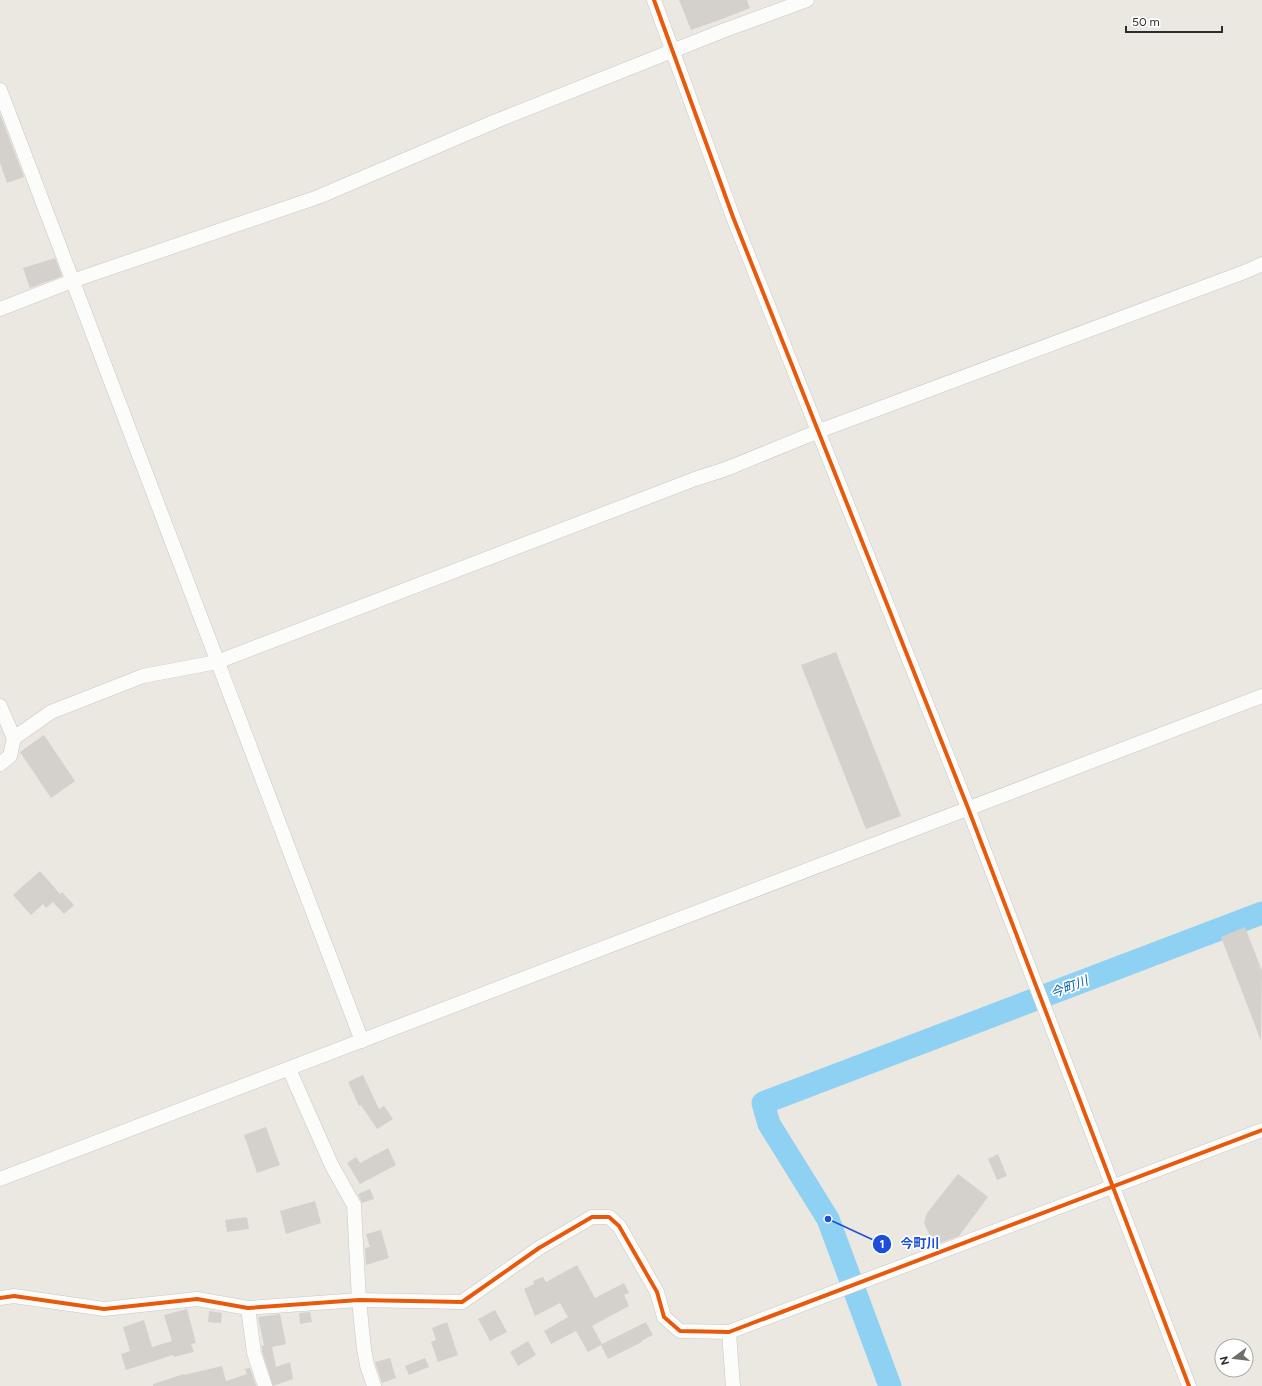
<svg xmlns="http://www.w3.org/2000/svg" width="1262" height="1386" font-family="Figtree,'Noto Sans JP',sans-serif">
	<rect width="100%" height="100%" fill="#ebe8e1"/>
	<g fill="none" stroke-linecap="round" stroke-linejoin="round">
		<polyline stroke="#8fd1f2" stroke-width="23" points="890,1386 828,1219 769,1124 763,1103 1262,913"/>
	</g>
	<g fill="#d4d1cc">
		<polygon points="679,0 747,0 750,8 725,18 691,30"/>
		<polygon points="0,114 24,177 7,183 0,163"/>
		<polygon points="55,258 62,276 30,288 23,268"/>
		<polygon points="836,652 901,816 866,829 801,665"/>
		<polygon points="44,735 75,781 51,798 20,752"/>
		<polygon points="40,871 60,894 62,892 74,905 64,914 53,902 46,908 43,904 31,915 13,895"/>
		<polygon points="1245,927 1262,971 1261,1041 1221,937"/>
		<polygon points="363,1075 379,1109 384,1106 393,1119 377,1129 361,1105 359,1106 348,1082"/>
		<polygon points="266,1127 280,1165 257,1173 244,1135"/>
		<polygon points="388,1148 396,1165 360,1184 347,1163 356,1157 360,1163"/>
		<polygon points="998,1154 1007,1176 997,1180 988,1159"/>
		<polygon points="958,1174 988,1197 959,1236 934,1245 924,1223 927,1213"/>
		<polygon points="370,1189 374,1199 362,1203 358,1194"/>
		<polygon points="315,1201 321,1223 286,1234 280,1211"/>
		<polygon points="247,1217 249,1229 227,1232 225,1220"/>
		<polygon points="381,1230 389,1258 366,1265 365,1248 370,1247 366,1234"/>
		<polygon points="577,1265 595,1298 624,1283 629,1293 624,1295 629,1306 592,1326 602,1344 646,1322 653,1335 641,1341 642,1342 608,1359 601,1345 588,1352 576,1331 551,1344 544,1331 568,1317 560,1303 535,1316 524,1289 534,1284 533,1281 543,1277 546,1282"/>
		<polygon points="187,1309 196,1343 191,1344 194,1352 174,1357 173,1355 126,1370 121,1354 130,1351 123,1327 144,1320 152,1347 172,1341 164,1315"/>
		<polygon points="495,1310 507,1332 490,1341 478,1319"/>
		<polygon points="209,1311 222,1313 221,1323 208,1322"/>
		<polygon points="310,1312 312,1322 300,1324 299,1313"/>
		<polygon points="280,1314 286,1344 272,1347 276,1367 290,1362 293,1379 273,1386 262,1351 262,1346 264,1345 258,1317"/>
		<polygon points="447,1322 458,1355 438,1362 431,1342 436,1340 432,1328"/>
		<polygon points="528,1341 536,1355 518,1366 510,1352"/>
		<polygon points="390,1358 396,1378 382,1383 375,1362"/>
		<polygon points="425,1358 429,1367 409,1375 405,1366"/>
		<polygon points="222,1366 226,1381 247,1374 245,1369 250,1368 256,1386 153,1386 153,1384 184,1374 184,1375"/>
	</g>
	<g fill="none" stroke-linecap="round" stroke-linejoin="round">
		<g stroke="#c8c7c7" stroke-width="15">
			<g id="street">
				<polyline points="654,0 733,217 968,808 1189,1386"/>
				<polyline points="0,90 362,1041"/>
				<polyline points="0,309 72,281 318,197 496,121 725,30 807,0"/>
				<polyline points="0,706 14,738 51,712 143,676 217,662 695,479 726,469 819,431 1247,271 1262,264"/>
				<polyline points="0,764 10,756 14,738"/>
				<polyline points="289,1069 332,1166 354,1205 359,1300 364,1349 367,1365 374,1386"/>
				<polyline points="0,1179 1262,696"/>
				<polyline points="0,1298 14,1296 104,1309 197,1299 248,1308 359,1300 462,1302 539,1248 592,1217 609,1217 619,1226 657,1292 664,1317 680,1331 729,1332 1262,1130"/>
				<polyline points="248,1308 254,1353 265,1386"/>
				<polyline points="729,1332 733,1386"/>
			</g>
		</g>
		<use href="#street" stroke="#fcfcfa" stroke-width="14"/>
		<g stroke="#fff" stroke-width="6">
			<g id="cycleway">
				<polyline points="654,0 733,217 968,808 1189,1386"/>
				<polyline points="0,1298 14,1296 104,1309 197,1299 248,1308 359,1300 462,1302 539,1248 592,1217 609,1217 619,1226 657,1292 664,1317 680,1331 729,1332 1262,1130"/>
			</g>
		</g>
		<use href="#cycleway" stroke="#e8590c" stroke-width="4"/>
	</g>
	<g text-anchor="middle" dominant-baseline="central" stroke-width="3.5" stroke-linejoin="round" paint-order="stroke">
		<g font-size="13" font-style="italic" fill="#0263aa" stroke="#fff">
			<text transform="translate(1069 987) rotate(-21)">今町川</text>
		</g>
	</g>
	<path fill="none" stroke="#1d4ed8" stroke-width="1.5" d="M828 1219L882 1244"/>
	<g fill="#1d4ed8" stroke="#fff" stroke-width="1.5">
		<circle cx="828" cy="1219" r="4"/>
		<circle cx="882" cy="1244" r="10"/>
	</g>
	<g font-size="12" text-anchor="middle" font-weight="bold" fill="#fff">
		<text x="882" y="1248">1</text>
	</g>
	<g font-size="13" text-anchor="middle" font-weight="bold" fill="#1d4ed8" stroke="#fff" stroke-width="3.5" stroke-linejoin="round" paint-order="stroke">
		<text x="920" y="1248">今町川</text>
	</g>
	<g transform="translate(1234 1358) rotate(255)"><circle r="19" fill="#ffffff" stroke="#ababab"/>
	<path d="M0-3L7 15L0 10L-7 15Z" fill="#6f6e6b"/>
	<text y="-6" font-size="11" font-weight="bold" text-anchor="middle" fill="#2c2c2c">N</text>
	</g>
	<path d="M1126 26v6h96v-6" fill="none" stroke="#2c2c2c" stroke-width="2"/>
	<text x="1132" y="26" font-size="12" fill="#2c2c2c" stroke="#ffffff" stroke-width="3" paint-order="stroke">50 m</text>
</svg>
